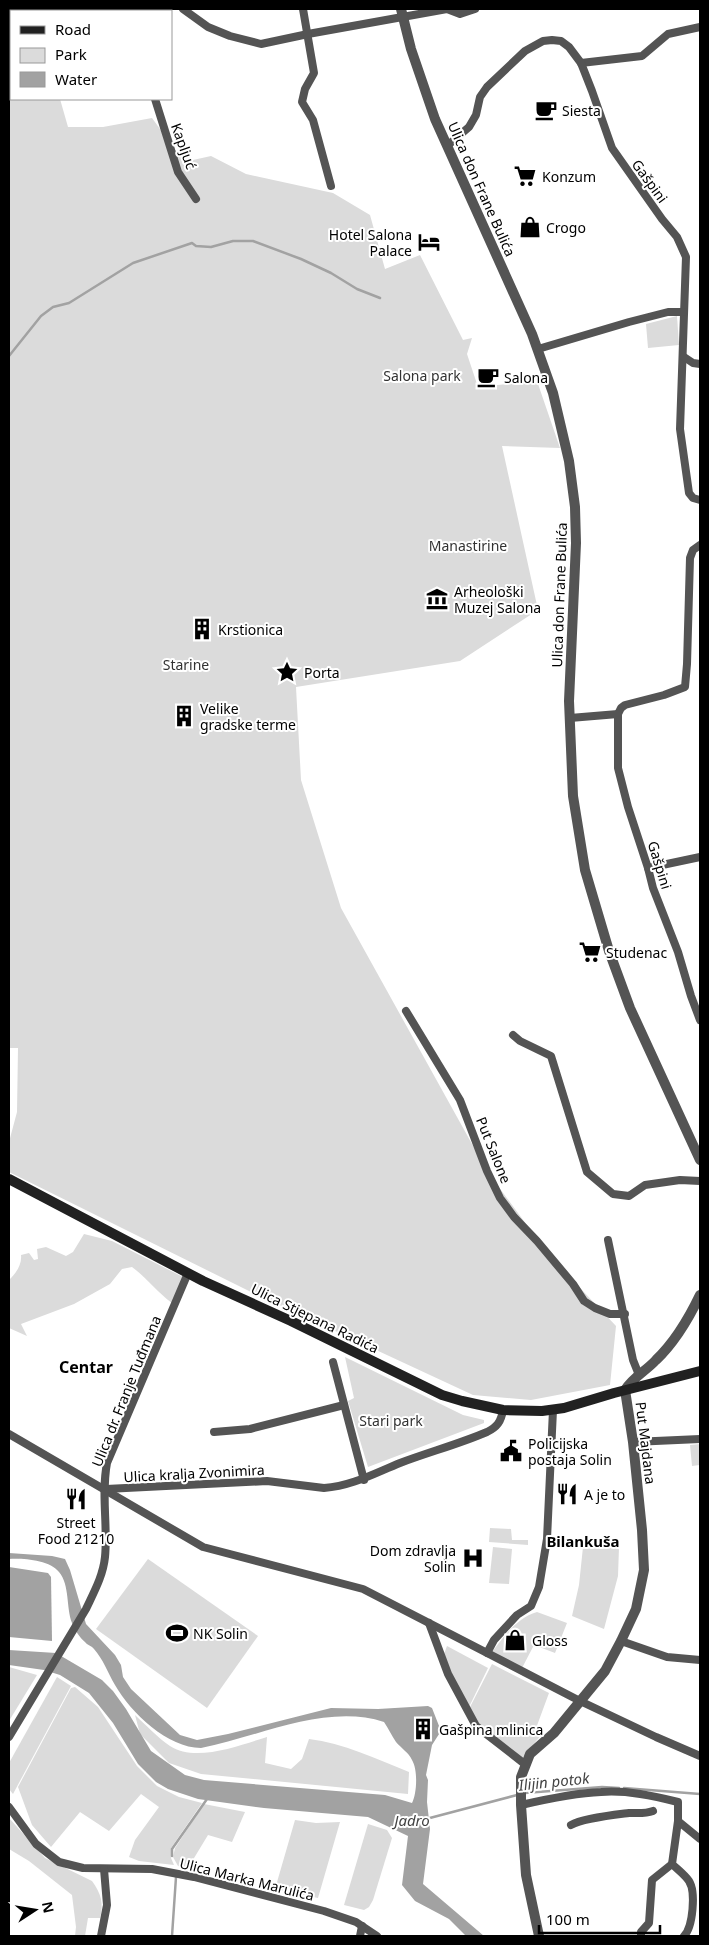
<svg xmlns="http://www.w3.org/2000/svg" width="709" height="1945" font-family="'Noto Sans',sans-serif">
	<rect width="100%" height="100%" fill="#fff"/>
	<g fill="#dbdbdb">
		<polygon points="9,58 11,58 11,99 60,99 68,127 103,127 152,118 184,162 211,156 246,174 333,193 370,215 385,269 420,255 463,340 472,338 467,354 478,387 537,381 560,448 502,446 538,610 460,661 296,687 301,780 341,908 487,1171 549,1255 616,1326 610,1385 531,1400 473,1395 249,1291 9,1172 9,1142 17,1112 18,1048 9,1048"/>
		<polygon points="677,316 679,345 648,348 646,324"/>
		<path d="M 84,1234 L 112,1241 L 183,1277 L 172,1303 C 157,1292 147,1278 132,1267 L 122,1269 L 110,1284 L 74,1304 L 21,1324 L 27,1336 L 9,1328 L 9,1280 C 16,1273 22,1265 21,1255 L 29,1253 L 34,1260 L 38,1259 L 37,1249 L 46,1247 L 66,1256 L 73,1252 Z"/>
		<polygon points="345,1357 463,1415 484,1420 484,1423 368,1467 348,1401 354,1398"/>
		<polygon points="700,1444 700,1465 692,1466 690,1445"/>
		<polygon points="490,1528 511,1529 512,1540 528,1540 528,1545 489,1542"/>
		<polygon points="493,1547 512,1549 509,1584 489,1583"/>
		<polygon points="583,1547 619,1547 618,1576 604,1629 572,1616 579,1585"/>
		<polygon points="148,1559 258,1636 207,1708 96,1629"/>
		<path d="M 537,1612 L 567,1623 L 555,1653 L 534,1645 L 522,1668 L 491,1653 C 504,1637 516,1618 537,1612 Z"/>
		<polygon points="447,1646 488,1668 469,1707 459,1692 444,1654"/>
		<polygon points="492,1664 549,1693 535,1731 542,1734 522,1758 478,1725 469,1709"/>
		<polygon points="9,1667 37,1675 9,1721"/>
		<polygon points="57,1677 71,1686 13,1794 9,1789 9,1763"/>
		<polygon points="75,1687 98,1707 137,1766 157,1786 179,1797 202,1803 171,1848 171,1858 174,1865 139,1861 129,1857 135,1840 159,1807 141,1794 109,1831 80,1812 51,1847 32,1825 18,1787 71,1688"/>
		<path d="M 135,1715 C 146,1725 158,1738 170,1746 C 196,1763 240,1745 267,1737 L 265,1763 L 291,1769 L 302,1759 L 309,1739 C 343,1743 377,1759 409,1772 L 408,1794 L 201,1774 L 169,1763 L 140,1734 Z"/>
		<polygon points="204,1804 245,1812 232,1842 208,1835 188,1868 178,1866 173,1857 175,1848"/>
		<path d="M 9,1818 L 45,1858 L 92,1881 C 101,1893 104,1904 100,1918 L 88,1918 L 85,1936 L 75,1936 L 76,1927 L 72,1895 L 29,1861 L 9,1849 Z"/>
		<polygon points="295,1820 316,1823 340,1822 318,1898 275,1889"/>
		<polygon points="368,1824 387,1830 392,1838 373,1900 369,1907 364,1910 344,1905"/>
	</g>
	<g fill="#a2a2a2">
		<path d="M 9,1553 L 52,1556 L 65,1559 L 70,1570 L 86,1624 L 115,1655 L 121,1665 L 123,1677 L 131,1689 L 180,1735 L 197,1740 L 228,1734 L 331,1708 L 378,1709 L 428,1706 L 432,1708 L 441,1731 L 432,1745 L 426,1775 L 428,1780 L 427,1802 L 430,1829 L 423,1884 L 484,1936 L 466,1936 L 449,1919 L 415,1901 L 402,1885 L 408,1836 L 368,1817 L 264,1808 L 198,1799 L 168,1789 L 156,1782 L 138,1764 L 113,1723 L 89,1693 L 60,1675 L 44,1670 L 9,1665 L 9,1650 L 56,1653 L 102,1680 L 113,1691 L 126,1709 L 151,1751 L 185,1775 L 204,1780 L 385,1795 L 412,1803 C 417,1793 418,1770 412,1760 C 409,1753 401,1748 396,1742 C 392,1736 388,1728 384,1722 C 326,1703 258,1737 201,1748 C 168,1748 131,1713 115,1685 C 108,1673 103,1659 94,1649 C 92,1646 87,1645 85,1642 C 80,1638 74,1629 72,1623 C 66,1608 70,1585 59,1572 C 50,1560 22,1558 9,1559 Z"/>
		<polygon points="9,1567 48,1573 51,1577 52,1641 9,1637"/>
	</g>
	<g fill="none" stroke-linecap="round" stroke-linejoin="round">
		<g stroke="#a2a2a2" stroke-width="2.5">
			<polyline points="9,356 41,316 53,307 69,303 133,263 192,243 196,246 211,247 233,241 253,241 301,259 331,273 357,289 380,298"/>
			<polyline points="624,1788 700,1794"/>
			<polyline points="525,1793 602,1787 619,1788"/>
			<polyline points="426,1819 517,1795"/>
			<polyline points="172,1856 172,1849 207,1799"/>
			<polyline points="172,1936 176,1877"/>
		</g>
		<g stroke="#545454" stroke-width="8">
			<polyline points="183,9 208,27 230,36 261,44 308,34 447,9"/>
			<polyline points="303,9 314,73 305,89 302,102 313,120 331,186"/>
			<polyline points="447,9 460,14 475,9"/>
			<polyline points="136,11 136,9"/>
			<polyline points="581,63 642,56 668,34 700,27"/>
			<polyline points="155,99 178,172 196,199"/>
			<polyline points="447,146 469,127 476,115 480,97 487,87 525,51 543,41 552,40 561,41 569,47 581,63 592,91 612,148 662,219 677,237 686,257 680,429 689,493 693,498 700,500"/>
			<polyline points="538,349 629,322 668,312 683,312"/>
			<polyline points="684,357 693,363 700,364"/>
			<polyline points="700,545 693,550 690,558 687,664 685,687 664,695 625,705 621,708 618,714 618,768 628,807 648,868 653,888 678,952 691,996 700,1020"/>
			<polyline points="570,718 618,714"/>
			<polyline points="648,868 700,857"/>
			<polyline points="406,1011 460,1100 487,1171 500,1198 514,1217 537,1241 573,1284 584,1301 595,1308 610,1314 625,1314"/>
			<polyline points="513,1035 520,1041 551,1056 587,1172 613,1194 629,1196 645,1185 680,1180 700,1181"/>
			<polyline points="608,1240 633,1360 639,1375"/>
			<polyline points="333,1362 364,1480"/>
			<polyline points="214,1432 250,1429 344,1405"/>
			<polyline points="9,1434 203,1547 363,1589 580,1701 656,1737 700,1756"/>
			<polyline points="633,1442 700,1439"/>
			<path d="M 106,1489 L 267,1481 L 324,1488 C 352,1486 375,1473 400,1463 C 429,1452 459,1444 487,1432 C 497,1427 501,1422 503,1410"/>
			<polyline points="429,1623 448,1674 476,1726 526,1765"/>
			<polyline points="621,1641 667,1657 700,1660"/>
			<polyline points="487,1653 494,1640 517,1615 531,1606 539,1587 547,1539 553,1410"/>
			<path d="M 9,1737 L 86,1609 C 94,1592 103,1576 105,1557 C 108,1526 101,1494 107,1463 L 188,1273"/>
			<path d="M 521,1805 C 547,1799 575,1793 601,1792 C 627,1790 654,1796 678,1802 L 678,1821 L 700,1839"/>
			<polyline points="9,1807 36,1844 59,1862 83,1868 152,1869 194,1877 324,1911 356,1922 377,1936"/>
			<path d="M 678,1821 L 672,1864 C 677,1869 685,1875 689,1881 C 696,1892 693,1927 684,1936"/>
			<path d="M 571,1825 C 584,1818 613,1815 629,1813 C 638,1813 645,1814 653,1811"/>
			<polyline points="101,1936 107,1905 104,1869"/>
			<polyline points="360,1936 362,1926"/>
			<polyline points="641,1936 641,1932 649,1923 652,1880 672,1864"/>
		</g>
		<g stroke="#545454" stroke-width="10">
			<polyline points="401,9 411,49 435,119 532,334 553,393 569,461 575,507 576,543 569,701 573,796 585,870 609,951 630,1008 700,1160"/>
			<path d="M 539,1936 L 526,1875 L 521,1805 L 521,1777 L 530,1754 L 554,1733 L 605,1671 L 621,1641 L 636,1609 L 644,1570 L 642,1530 L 633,1442 L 625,1390 C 633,1377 646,1371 656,1360 C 675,1342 689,1318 700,1295"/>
		</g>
		<polyline stroke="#212121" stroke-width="10" points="9,1179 203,1281 291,1321 442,1395 462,1401 503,1410 542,1411 564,1408 614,1393 700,1371"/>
	</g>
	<defs>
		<g id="cafe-bare" transform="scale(1.725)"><path d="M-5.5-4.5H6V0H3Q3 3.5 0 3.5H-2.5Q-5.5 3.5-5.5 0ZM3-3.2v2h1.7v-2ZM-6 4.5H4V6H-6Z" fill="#000" stroke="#fff" stroke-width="2.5" paint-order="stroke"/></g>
		<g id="supermarket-bare" transform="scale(1.725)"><path d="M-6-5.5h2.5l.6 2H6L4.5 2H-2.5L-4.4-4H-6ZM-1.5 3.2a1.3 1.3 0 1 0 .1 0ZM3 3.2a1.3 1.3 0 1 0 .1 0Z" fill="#000" stroke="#fff" stroke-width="2.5" paint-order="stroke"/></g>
		<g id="shop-bare" transform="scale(1.725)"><path d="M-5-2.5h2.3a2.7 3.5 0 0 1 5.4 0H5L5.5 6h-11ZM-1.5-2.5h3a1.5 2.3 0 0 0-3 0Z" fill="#000" stroke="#fff" stroke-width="2.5" paint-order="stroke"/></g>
		<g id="hotel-bare" transform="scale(1.725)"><path d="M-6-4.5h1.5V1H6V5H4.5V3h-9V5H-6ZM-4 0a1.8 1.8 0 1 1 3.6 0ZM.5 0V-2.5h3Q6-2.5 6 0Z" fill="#000" stroke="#fff" stroke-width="2.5" paint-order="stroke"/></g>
		<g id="museum-bare" transform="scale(1.725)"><path d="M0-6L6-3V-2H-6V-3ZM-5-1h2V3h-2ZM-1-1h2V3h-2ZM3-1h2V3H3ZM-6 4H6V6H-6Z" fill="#000" stroke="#fff" stroke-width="2.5" paint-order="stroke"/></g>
		<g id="building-bare" transform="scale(1.725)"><path d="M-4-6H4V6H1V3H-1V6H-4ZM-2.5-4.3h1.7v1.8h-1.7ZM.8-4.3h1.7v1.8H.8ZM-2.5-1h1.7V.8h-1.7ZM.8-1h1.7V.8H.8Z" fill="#000" stroke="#fff" stroke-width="2.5" paint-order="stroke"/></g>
		<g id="sight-bare" transform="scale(1.725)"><path d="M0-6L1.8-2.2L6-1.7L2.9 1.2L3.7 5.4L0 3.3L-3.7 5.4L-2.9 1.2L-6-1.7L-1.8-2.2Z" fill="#000" stroke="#fff" stroke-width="2.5" paint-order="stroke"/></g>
		<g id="civic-bare" transform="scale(1.725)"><path d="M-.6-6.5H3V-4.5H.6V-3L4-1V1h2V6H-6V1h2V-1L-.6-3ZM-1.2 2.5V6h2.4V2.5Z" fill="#000" stroke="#fff" stroke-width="2.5" paint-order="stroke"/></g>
		<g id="restaurant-bare" transform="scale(1.725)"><path d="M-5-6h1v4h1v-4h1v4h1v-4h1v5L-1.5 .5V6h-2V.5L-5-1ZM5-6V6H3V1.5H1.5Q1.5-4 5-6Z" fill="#000" stroke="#fff" stroke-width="2.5" paint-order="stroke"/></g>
		<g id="hospital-bare" transform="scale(1.725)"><path d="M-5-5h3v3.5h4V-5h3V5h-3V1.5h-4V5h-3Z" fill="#000" stroke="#fff" stroke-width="2.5" paint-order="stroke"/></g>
		<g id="stadium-bare" transform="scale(1.725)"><path d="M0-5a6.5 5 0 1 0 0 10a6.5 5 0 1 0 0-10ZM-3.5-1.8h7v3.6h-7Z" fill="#000" stroke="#fff" stroke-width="2.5" paint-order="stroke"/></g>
	</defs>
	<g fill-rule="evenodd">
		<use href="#cafe-bare" x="546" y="110"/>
		<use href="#supermarket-bare" x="525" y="176"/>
		<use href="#shop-bare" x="530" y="227"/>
		<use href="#hotel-bare" x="429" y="242"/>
		<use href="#cafe-bare" x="488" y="377"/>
		<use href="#museum-bare" x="437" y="599"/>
		<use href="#building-bare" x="202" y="629"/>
		<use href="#sight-bare" x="287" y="672"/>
		<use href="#building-bare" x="184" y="716"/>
		<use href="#supermarket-bare" x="590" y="952"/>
		<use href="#civic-bare" x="511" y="1451"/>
		<use href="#restaurant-bare" x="567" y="1494"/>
		<use href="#restaurant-bare" x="76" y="1499"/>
		<use href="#hospital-bare" x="473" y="1558"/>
		<use href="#stadium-bare" x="177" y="1633"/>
		<use href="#shop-bare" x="515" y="1640"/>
		<use href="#building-bare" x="423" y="1729"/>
	</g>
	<g text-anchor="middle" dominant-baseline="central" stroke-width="4" stroke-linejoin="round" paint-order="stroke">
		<g font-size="14" fill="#000" stroke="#fff" text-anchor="start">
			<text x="562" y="110">Siesta</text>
			<text x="542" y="176">Konzum</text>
			<text x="546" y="227">Crogo</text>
			<text x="412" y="234" text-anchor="end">Hotel Salona<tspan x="412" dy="16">Palace</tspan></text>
			<text x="504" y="377">Salona</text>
			<text x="454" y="591">Arheološki<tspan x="454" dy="16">Muzej Salona</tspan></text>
			<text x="218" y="629">Krstionica</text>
			<text x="304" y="672">Porta</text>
			<text x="200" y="708">Velike<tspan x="200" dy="16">gradske terme</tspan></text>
			<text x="606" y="952">Studenac</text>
			<text x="528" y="1443">Policijska<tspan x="528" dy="16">postaja Solin</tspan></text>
			<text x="584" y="1494">A je to</text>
			<text x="76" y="1522" text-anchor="middle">Street<tspan x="76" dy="16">Food 21210</tspan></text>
			<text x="456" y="1550" text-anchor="end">Dom zdravlja<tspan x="456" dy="16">Solin</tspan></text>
			<text x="193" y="1633">NK Solin</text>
			<text x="532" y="1640">Gloss</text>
			<text x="439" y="1729">Gašpina mlinica</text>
		</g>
		<g font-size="14" fill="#000" stroke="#fff">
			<text transform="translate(184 146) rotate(70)">Kapljuć</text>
			<text transform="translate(650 181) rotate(54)">Gašpini</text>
			<text transform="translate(482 189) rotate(66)">Ulica don Frane Bulića</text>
			<text transform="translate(559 595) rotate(-88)">Ulica don Frane Bulića</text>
			<text transform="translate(660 865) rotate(73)">Gašpini</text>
			<text transform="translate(494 1150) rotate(68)">Put Salone</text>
			<text transform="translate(315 1318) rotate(26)">Ulica Stjepana Radića</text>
			<text transform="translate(126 1391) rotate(-68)">Ulica dr. Franje Tuđmana</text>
			<text transform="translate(646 1443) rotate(83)">Put Majdana</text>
			<text transform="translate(194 1473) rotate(-3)">Ulica kralja Zvonimira</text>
			<text transform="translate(247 1879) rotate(14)">Ulica Marka Marulića</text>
		</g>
		<g font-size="14" fill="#323232" stroke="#fff">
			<text x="422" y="375">Salona park</text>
			<text x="468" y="545">Manastirine</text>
			<text x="186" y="664">Starine</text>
			<text x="391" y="1420">Stari park</text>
		</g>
		<g font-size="15" font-weight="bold" fill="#000" stroke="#fff">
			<text x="583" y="1541">Bilankuša</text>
		</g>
		<g font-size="15" font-style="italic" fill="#434343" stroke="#fff">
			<text transform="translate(554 1781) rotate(-6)">Ilijin potok</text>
			<text x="412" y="1820">Jadro</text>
		</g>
		<g font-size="16" font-weight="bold" fill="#000" stroke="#fff">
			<text x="86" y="1367">Centar</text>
		</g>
	</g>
	<rect width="709" height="1945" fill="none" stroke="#000000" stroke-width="20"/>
	<rect x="10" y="10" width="162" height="90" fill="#ffffff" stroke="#999999"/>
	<rect x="20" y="26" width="25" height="8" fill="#212121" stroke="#999999"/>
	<text x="55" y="35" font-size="15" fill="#000000">Road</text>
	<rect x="20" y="48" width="25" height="15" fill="#dbdbdb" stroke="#999999"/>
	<text x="55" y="60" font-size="15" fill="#000000">Park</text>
	<rect x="20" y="72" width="25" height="15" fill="#a2a2a2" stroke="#999999"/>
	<text x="55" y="85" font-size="15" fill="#000000">Water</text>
	<g transform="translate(35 1910) rotate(78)" stroke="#ffffff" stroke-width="4" paint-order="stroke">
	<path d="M0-4L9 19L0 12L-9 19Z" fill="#000000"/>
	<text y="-8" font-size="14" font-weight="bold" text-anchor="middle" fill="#000000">N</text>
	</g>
	<path d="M539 1925v8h121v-8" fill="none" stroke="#000000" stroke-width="2.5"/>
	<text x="546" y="1925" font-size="15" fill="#000000" stroke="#ffffff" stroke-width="4" paint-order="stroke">100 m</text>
</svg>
